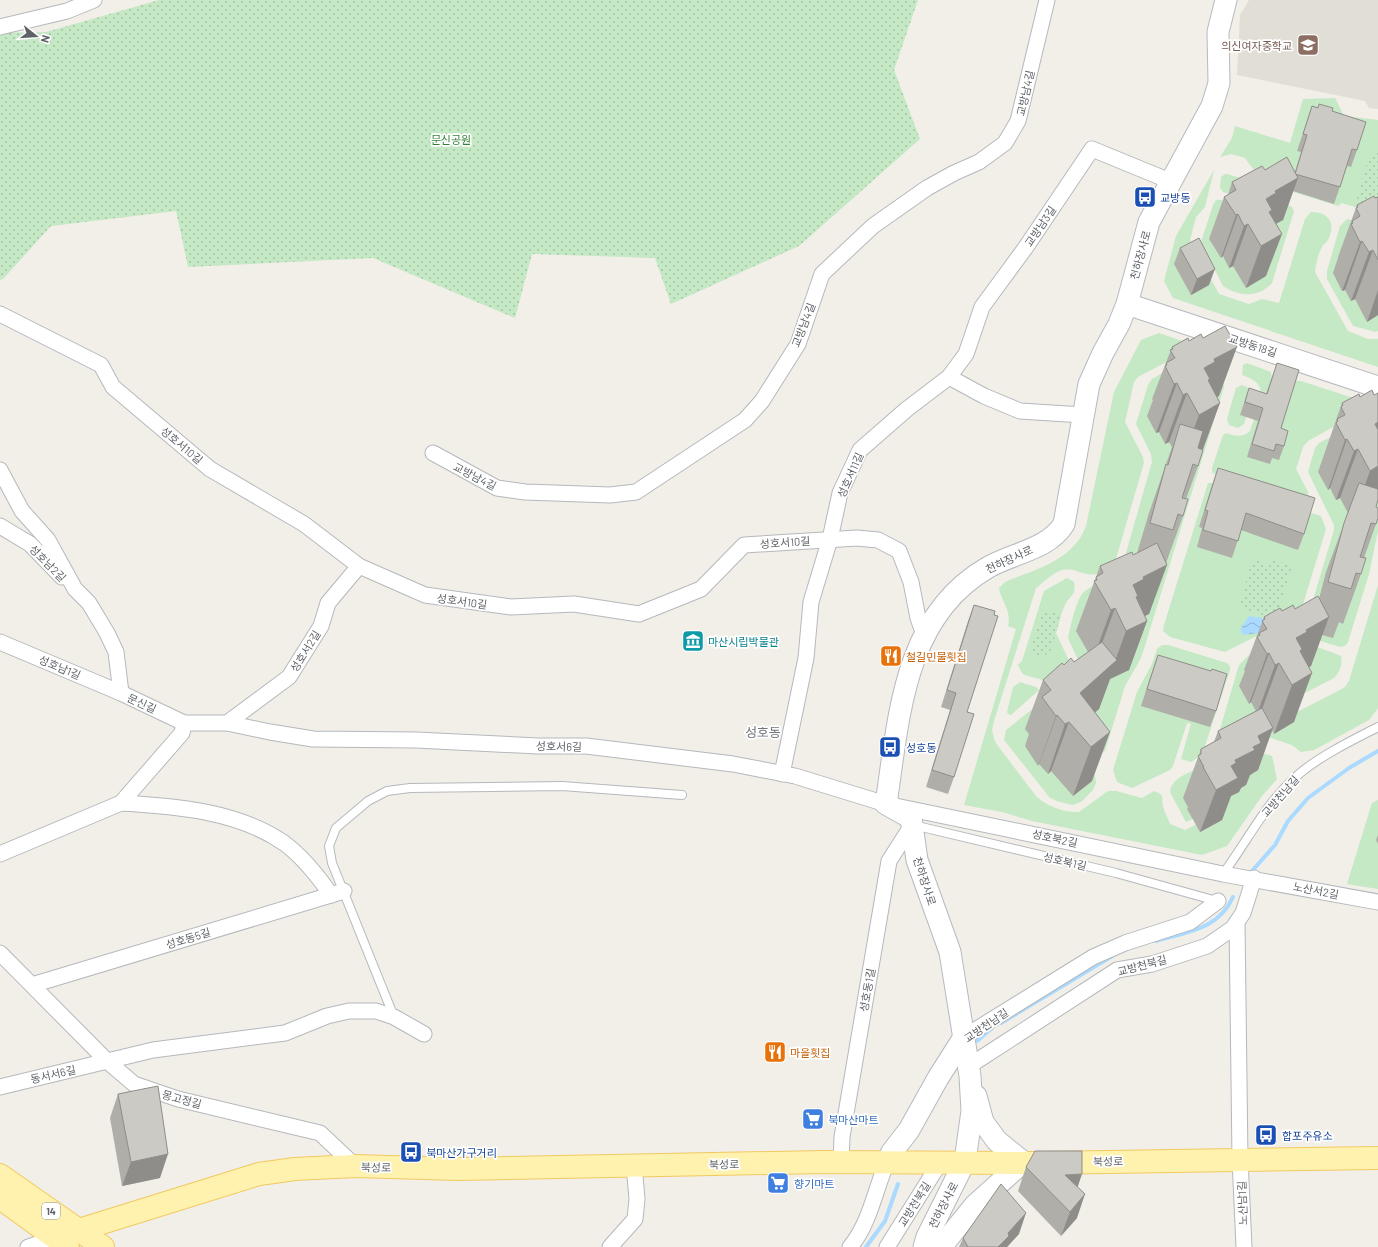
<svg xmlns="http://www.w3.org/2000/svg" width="1378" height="1247" font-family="Barlow,'Noto Sans KR',sans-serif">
	<defs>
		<pattern id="park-dots" width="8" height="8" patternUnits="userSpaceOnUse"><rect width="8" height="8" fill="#c5e8c5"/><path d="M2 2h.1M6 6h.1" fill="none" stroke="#a3c0a4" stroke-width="1.8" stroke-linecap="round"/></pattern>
		<pattern id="water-waves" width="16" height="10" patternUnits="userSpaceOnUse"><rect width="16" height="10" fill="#aadaff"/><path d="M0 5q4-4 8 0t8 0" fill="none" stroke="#8eb4d2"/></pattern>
	</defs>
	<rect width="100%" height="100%" fill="#f1efe8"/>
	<polygon fill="#e1ded6" points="1249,0 1378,0 1378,109 1369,108 1365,101 1237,75 1240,15"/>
	<g fill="#c5e8c5">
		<polygon points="1335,98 1344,116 1378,120 1378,214 1342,203 1338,206 1287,190 1270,174 1253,169 1245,158 1231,154 1220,157 1232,138 1235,126 1290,143 1303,99"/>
		<path d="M 1214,170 L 1205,207 L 1196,217 L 1190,240 L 1219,294 L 1249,304 L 1262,299 L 1279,303 L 1305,219 L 1311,212 C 1330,212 1336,224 1328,240 C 1326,243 1323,244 1322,247 C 1318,254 1316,264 1315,272 L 1348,331 L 1368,339 L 1378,339 L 1378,367 L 1173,298 L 1164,281 L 1176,236 Z"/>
		<polygon points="1225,174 1227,174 1251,181 1237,196 1223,192 1220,188 1221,177"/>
		<path d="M 1216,200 C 1224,199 1230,204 1238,205 C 1255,206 1277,197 1292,207 L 1294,211 L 1272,283 C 1259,298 1239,297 1223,286 L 1201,242 L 1213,205 Z"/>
		<polygon points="1347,219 1378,227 1378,331 1376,332 1353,326 1327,279 1327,271 1340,226"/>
		<path d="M 1159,333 L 1229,357 L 1231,364 L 1227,369 L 1176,357 L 1138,377 L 1134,382 L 1125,422 L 1143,457 L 1144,463 L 1115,562 C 1111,567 1108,569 1102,572 C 1085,580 1077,566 1062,570 C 1052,573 1044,582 1036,588 L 994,721 L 992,730 L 995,742 L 1036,796 C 1046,806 1065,813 1079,812 L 1108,791 L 1116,791 L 1142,798 L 1154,791 C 1166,795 1161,798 1163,806 C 1164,812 1168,818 1170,824 L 1185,830 L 1199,823 L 1197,817 L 1186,822 L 1170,792 C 1172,773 1200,772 1211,760 L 1238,668 C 1243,656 1271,640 1284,639 C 1291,638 1334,652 1341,656 C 1343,664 1339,673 1334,678 L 1299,696 L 1289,716 L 1338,691 L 1345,687 L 1349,681 L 1378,585 L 1378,708 L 1369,720 L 1314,750 L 1301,752 L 1292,745 L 1243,729 L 1238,745 L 1272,756 L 1277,779 L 1262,796 L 1227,846 L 1202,855 L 1032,821 L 1002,812 L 964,805 L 1016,629 L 1008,626 C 1012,611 1001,601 999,588 L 1005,582 C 1036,569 1073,561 1086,526 L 1114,392 L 1141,340 Z"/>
		<path d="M 1247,363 L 1271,372 L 1272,380 L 1301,381 L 1378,406 L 1357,414 L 1308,441 L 1303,447 L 1296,469 L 1308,492 L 1308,497 L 1216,475 L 1212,472 L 1212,468 L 1223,435 L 1226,433 C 1235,436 1242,438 1250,431 C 1253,422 1264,397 1260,388 C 1258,381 1248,377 1242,375 L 1243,365 Z"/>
		<path d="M 1174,366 L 1222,379 L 1224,387 L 1144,649 L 1140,660 L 1125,686 L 1105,751 L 1099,756 L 1053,683 L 1025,675 L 1022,673 L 1018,665 L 1022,661 L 1044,591 L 1067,578 L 1074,582 C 1077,595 1069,596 1065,605 C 1061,613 1059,624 1056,633 L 1071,665 L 1081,660 L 1077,658 L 1068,638 C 1070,628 1077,596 1085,591 C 1097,582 1111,580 1122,567 L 1152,462 L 1151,454 L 1136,424 L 1148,385 L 1152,379 Z"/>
		<polygon points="1242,385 1249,388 1253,393 1244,424 1238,428 1229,425 1227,419 1236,388"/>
		<polygon points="1359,423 1378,427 1378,531 1369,574 1348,642 1345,646 1340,647 1308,637 1304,630 1334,530 1334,525 1308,472 1315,448 1319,443"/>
		<polygon points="1208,483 1212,483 1321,516 1326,529 1300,614 1225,652 1170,637 1163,631 1164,625"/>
		<polygon points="1162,645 1168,645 1227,663 1230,666 1230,670 1202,755 1191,762 1181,759 1191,724 1187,723 1173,766 1170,770 1132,788 1117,782 1113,770 1137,692 1152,664 1157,649"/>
		<polygon points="1020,682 1036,687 1039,690 1011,715 1008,714 1007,712 1013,687"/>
		<polygon points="1050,695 1095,776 1096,783 1093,790 1081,802 1072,805 1057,801 1050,798 1004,740 1006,730"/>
		<polygon points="1378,800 1378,889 1347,884 1372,803"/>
	</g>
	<g fill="url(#park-dots)">
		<polygon points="159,0 918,0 894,70 920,139 799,246 671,304 655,258 532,254 515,318 373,258 188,267 176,211 51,226 3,279 0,280 0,33 46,32"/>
		<polygon points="1375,152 1378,152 1378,208 1359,202 1357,197 1368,160"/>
		<polygon points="1254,560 1272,566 1274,560 1292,566 1276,619 1239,607 1252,561"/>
		<polygon points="1043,609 1061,615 1050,652 1047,653 1044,657 1029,653"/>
	</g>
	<polygon fill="url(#water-waves)" points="1249,616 1268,619 1259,633 1243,635 1240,629"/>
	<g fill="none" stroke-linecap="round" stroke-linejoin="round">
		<g stroke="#aadaff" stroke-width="4">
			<polyline points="1252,871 1275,845 1288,821 1308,798 1349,768 1378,751"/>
			<path d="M 1156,941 C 1187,932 1218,930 1233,897"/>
			<polyline points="1001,1023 1114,955"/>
			<polyline points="977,1041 992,1028"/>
			<polyline points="866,1247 885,1221 898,1184"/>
		</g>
		<g stroke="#b5b8bc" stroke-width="10">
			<g id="lane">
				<polyline points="913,825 1116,873 1217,901"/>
				<path d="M 1223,874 C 1248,840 1267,801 1299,774 C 1320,756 1353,740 1378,727"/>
				<polyline points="394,1017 332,863 329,846 336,828 368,801 387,791 410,788 562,786 682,795"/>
			</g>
		</g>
		<g stroke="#b5b8bc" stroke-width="17">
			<g id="street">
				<polyline points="0,27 67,11 94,0"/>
				<polyline points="0,314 101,365 113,387 210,469 304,524 359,566 425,595 511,607 574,604 639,614 701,589 744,545 857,538 878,540 899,551 911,582 918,618 924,635"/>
				<polyline points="949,377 984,396 1020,411 1083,415"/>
				<polyline points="433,453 497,488 525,492 610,495 636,492 745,420 762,401 798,344 822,274 873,226 927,188 954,173 979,162 1005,143 1018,121 1047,0"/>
				<polyline points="0,470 22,511 48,540 75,589 89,603 107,633 116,652 121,693"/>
				<polyline points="0,526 30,544 62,577"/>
				<polyline points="0,642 121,693 184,723 227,723 289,677 321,626 328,603 359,566"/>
				<polyline points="227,723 270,732 313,739 416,740 538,746 586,746 733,764 795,776 886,804 1223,874 1378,902"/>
				<polyline points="782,774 806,658 811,602 830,539 840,493 860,450 907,409 949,377 966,354 982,307 1026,247 1092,149 1170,181"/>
				<path d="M 121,803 C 175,806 238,811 284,843 C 303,857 318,876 331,895"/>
				<polyline points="0,854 121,803 182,733 184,723"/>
				<polyline points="1237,922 1240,1159 1244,1247"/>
				<polyline points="0,953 107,1061 134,1084 178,1099 320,1133 355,1166"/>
				<polyline points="32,985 344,891"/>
				<polyline points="964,1037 1093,957 1125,943 1190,922 1218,901"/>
				<polyline points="969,1066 1117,970 1152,964 1207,946 1233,928 1243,913 1254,878"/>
				<polyline points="0,1087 153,1050 285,1033 327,1016 349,1011 376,1011 394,1017 424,1034"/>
				<polyline points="841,1162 842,1137 889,861 912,825"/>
				<polyline points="28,1247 61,1236"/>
				<polyline points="610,1247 635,1219 637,1199 634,1165"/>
				<path d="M 850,1247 C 870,1223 875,1190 887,1162"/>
				<polyline points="887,1247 941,1161"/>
			</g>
		</g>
		<g stroke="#b6babf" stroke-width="23">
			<g id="secondary">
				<polyline points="1127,304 1378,387"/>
				<polyline points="887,1162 892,1152 909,1130 938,1078 964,1037"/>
				<path d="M 924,1247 L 927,1237 L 965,1161 L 972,1111 L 970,1076 L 950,952 L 917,860 L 911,818 L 886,804 C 899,718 903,617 987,568 C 1012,553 1048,550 1064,524 L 1089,384 L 1103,353 L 1119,324 L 1127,304 L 1149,222 L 1212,106 L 1219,83 L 1218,32 L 1226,0"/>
				<polyline points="941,1247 975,1205 1023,1162 997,1141 983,1122 976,1096"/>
			</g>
		</g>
		<g stroke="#f2c960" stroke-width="24">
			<g id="primary">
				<polyline points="0,1175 103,1247"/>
				<polyline points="0,1198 68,1247"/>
				<polyline points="79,1230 259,1174 295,1169 355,1166 459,1169 822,1162 1042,1163 1378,1158"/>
			</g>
		</g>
		<use href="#lane" stroke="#fff" stroke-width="8"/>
		<use href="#street" stroke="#fff" stroke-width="15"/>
		<use href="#secondary" stroke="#fff" stroke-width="21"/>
		<use href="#primary" stroke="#fff2af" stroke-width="22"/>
	</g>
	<g fill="#afaea9">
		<polygon points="1312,106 1332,111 1357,150 1351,167 1347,166 1334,204 1293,191 1283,220 1276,224 1266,276 1246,288 1233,266 1229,268 1223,256 1221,258 1209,239 1224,197 1228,195 1232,182 1295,172 1301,152 1297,151"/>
		<polygon points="1378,197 1378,315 1367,322 1355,299 1351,301 1345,290 1342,291 1333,273 1338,258 1338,257 1357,205"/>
		<polygon points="1180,248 1209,285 1191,295 1174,264"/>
		<polygon points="1172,347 1219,396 1217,397 1202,452 1198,466 1186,499 1183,516 1166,563 1149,614 1145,616 1147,621 1129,670 1110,679 1099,709 1095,712 1092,781 1073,796 1051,771 1048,774 1039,764 1038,766 1025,746 1029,734 1025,729 1043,680 1064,665 1074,662 1088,652 1076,631 1100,566 1133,555 1137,553 1149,513 1172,447 1169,442 1165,444 1159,432 1156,433 1147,416 1153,400 1152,399"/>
		<polygon points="1277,363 1281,428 1284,446 1279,460 1272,458 1270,464 1247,457 1258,421 1240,415 1249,388 1266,394"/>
		<polygon points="1359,394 1376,507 1376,524 1364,558 1361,574 1343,624 1339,622 1333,638 1322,635 1311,666 1309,667 1294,722 1274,734 1272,730 1258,770 1250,775 1246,785 1241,788 1239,792 1231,796 1222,820 1200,832 1187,809 1188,807 1183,798 1201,749 1214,742 1218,731 1256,711 1251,702 1249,704 1239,686 1245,671 1244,670 1264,617 1282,611 1295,609 1319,599 1326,572 1348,513 1340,498 1336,500 1330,488 1328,490 1318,472 1342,403"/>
		<polygon points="1218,468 1304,534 1298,550 1241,530 1232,558 1197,547 1202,528 1199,527 1212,485"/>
		<polygon points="974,605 967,712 954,777 948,794 926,787 950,710 941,707 968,621"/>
		<polygon points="1158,655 1216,711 1210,727 1141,706 1152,672"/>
		<polygon points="1378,835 1378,844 1376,840"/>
		<polygon points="118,1094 160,1178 122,1186 110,1118"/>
		<polygon points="1026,1167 1078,1187 1077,1218 1061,1236 1018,1191"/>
		<polygon points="1019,1234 1007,1247 959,1247 963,1238"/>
	</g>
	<g fill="#8f8d8a">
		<polygon points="1298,178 1283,220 1264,230 1266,199 1275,191"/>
		<polygon points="1238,214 1223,256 1221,258 1236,215"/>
		<polygon points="1248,224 1233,266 1229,268 1244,226"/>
		<polygon points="1282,234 1266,276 1246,288 1261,246"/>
		<polygon points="1362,241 1345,290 1342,291 1360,242"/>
		<polygon points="1373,250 1355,299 1351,301 1369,252"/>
		<polygon points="1215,269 1209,285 1191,295 1197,279"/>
		<polygon points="1378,290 1378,315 1367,322"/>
		<polygon points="1237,347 1219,396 1200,406 1204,368 1214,359"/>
		<polygon points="1177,383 1159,432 1156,433 1174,384"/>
		<polygon points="1187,393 1169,442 1165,444 1183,395"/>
		<polygon points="1220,403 1202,452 1181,464 1199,415"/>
		<polygon points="1378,422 1378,459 1375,424"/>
		<polygon points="1347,439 1330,488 1328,490 1345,440"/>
		<polygon points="1358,449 1340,498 1336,500 1354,451"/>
		<polygon points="1378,466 1378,495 1352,520 1370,471"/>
		<polygon points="1167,565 1149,614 1128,624 1133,585 1143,577"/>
		<polygon points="1115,608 1097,657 1093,659 1111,610"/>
		<polygon points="1329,617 1311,666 1288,679 1296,638 1306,630"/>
		<polygon points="1147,621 1129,670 1110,679 1099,709 1076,730 1080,693 1115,661 1126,631"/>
		<polygon points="1269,653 1251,702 1249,704 1267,654"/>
		<polygon points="1279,663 1261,712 1257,714 1275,665"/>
		<polygon points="1312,673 1294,722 1274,734 1292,685"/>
		<polygon points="1057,715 1039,764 1038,766 1056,716"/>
		<polygon points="1069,722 1051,771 1048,774 1065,724"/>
		<polygon points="1273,728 1258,770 1250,775 1246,785 1241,788 1239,792 1231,796 1222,820 1200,832 1216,790 1235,760 1258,736"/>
		<polygon points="1110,732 1092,781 1073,796 1091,747"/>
		<polygon points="168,1154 160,1178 122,1186 131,1162"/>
		<polygon points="1082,1174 1074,1198 1065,1175"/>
		<polygon points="1085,1194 1077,1218 1061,1236 1070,1212"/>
		<polygon points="1026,1213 1019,1234 1007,1247 998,1247 1008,1233"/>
	</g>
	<g fill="#cccac5" stroke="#8f8d8a">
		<polygon points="1319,104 1333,108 1332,111 1366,122 1357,150 1352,149 1340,187 1295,174 1307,135 1303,134 1312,106 1318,108"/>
		<polygon points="1287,157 1298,178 1275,191 1276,193 1266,199 1272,210 1269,212 1282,234 1261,246 1248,224 1244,226 1238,214 1236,215 1224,197 1236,190 1232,182 1262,166 1265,170"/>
		<polygon points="1374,196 1375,198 1378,197 1378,260 1373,250 1369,252 1362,241 1360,242 1351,224 1353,223 1352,221 1360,216 1356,208 1358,207 1357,205"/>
		<polygon points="1199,238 1215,269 1197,279 1180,248"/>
		<polygon points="1225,326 1237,347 1214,359 1215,362 1204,368 1210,379 1208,380 1220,403 1199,415 1187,393 1183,395 1177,383 1174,384 1165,366 1167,365 1166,363 1175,358 1170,350 1173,349 1172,347 1188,338 1189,341 1201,334 1203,338"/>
		<polygon points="1277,363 1299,370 1281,428 1288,431 1284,446 1276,444 1274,451 1252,444 1263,408 1245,402 1249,388 1267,394"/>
		<polygon points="1372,390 1374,395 1378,393 1378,422 1375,424 1378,430 1378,466 1370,471 1358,449 1354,451 1347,439 1345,440 1336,423 1338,421 1337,419 1345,415 1341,407 1343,405 1342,403 1359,394 1360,397"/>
		<polygon points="1180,424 1203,431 1198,448 1203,450 1198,466 1193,464 1182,498 1188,499 1183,516 1178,514 1173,530 1150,523 1166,464 1168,465"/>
		<polygon points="1218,468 1315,498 1304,534 1246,513 1238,541 1203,530 1208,511 1205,510"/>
		<polygon points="1359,483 1378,489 1378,499 1376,507 1378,508 1378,518 1376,524 1371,523 1360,557 1366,558 1361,574 1356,573 1351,589 1328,582 1344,523"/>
		<polygon points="1157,543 1167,565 1143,577 1144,579 1133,585 1138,596 1136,597 1147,621 1126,631 1115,608 1111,610 1094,581 1097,580 1096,577 1103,573 1100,566 1132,552 1133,555"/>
		<polygon points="1318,596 1329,617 1306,630 1307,632 1296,638 1302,649 1300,651 1312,673 1292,685 1279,663 1275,665 1269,653 1267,654 1257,637 1260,635 1259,633 1267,629 1262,621 1265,619 1264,617 1280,608 1282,611 1293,605 1295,609"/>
		<polygon points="974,605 995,611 994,615 998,616 967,712 974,714 954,777 932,770 956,693 947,690"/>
		<polygon points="1102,642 1117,660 1080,693 1110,732 1091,747 1069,722 1065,724 1057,715 1056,716 1042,697 1051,690 1043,680 1062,663 1064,665 1071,658 1074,662"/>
		<polygon points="1158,655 1211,671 1212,669 1227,674 1216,711 1147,689"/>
		<polygon points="1262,708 1273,728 1258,736 1261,743 1253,747 1255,750 1235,760 1236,763 1231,766 1238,778 1216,790 1203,767 1204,767 1198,756 1201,754 1201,749 1221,738 1218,731"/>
		<polygon points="158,1086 168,1154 131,1162 118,1094"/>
		<polygon points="1035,1151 1082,1151 1082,1174 1065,1175 1085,1194 1070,1212 1026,1167"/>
		<polygon points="1001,1184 1026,1213 1008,1233 1009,1236 998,1247 968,1247 963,1238"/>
	</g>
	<defs>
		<g id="school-square" transform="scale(1.15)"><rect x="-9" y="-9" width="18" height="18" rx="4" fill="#8d6e63" stroke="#fff"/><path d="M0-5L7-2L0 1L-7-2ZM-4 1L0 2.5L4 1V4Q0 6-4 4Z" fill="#fff"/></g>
		<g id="bus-square" transform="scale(1.15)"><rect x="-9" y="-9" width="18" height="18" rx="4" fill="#1a4fb4" stroke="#fff"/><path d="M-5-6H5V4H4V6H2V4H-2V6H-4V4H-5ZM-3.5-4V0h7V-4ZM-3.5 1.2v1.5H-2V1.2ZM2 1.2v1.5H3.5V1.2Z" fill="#fff"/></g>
		<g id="museum-square" transform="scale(1.15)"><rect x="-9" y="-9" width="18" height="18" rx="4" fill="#0f9aa8" stroke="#fff"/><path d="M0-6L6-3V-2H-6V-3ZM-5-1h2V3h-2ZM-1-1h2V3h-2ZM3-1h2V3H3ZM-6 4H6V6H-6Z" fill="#fff"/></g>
		<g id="restaurant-square" transform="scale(1.15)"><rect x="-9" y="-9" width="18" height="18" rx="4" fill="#e8710a" stroke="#fff"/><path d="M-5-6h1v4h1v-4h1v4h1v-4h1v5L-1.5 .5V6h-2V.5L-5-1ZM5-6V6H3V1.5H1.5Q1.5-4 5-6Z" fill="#fff"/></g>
		<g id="supermarket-square" transform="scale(1.15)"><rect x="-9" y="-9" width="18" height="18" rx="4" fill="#3f7fe0" stroke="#fff"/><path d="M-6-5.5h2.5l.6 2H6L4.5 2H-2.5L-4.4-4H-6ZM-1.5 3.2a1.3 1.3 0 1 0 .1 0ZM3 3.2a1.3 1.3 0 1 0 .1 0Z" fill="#fff"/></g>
	</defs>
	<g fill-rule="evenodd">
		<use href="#school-square" x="1308" y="45"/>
		<use href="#bus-square" x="1145" y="197"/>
		<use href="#museum-square" x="693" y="641"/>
		<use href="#restaurant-square" x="891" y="656"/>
		<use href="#bus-square" x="890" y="747"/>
		<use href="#restaurant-square" x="775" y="1052"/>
		<use href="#supermarket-square" x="813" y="1119"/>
		<use href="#bus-square" x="1266" y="1135"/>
		<use href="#bus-square" x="411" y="1152"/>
		<use href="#supermarket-square" x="778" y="1183"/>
	</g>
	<g text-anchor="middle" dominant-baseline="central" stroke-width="3.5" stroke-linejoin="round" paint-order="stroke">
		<rect fill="#fff" stroke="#8f9295" stroke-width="1" x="42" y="1203" width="18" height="16" rx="3"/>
		<g font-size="10" font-weight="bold" fill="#5f6368">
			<text x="51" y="1211">14</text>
		</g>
		<g font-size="11" fill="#785e54" stroke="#fff" text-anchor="end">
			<text x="1292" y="45">의신여자중학교</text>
		</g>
		<g font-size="11" fill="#5f6368" stroke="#fff">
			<text transform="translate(1025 93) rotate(-77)">교방남4길</text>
			<text transform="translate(1040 226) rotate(-56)">교방남3길</text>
			<text transform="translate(1140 255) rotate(-75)">천하장사로</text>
			<text transform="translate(803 325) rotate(-69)">교방남4길</text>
			<text transform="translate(1253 345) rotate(18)">교방동18길</text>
			<text transform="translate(182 445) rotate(40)">성호서10길</text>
			<text transform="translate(850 475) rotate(-66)">성호서11길</text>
			<text transform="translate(475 476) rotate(27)">교방남4길</text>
			<text transform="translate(785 542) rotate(-4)">성호서10길</text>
			<text transform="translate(1009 559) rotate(-25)">천하장사로</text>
			<text transform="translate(48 563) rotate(45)">성호남2길</text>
			<text transform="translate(462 601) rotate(8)">성호서10길</text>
			<text transform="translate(305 651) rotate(-58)">성호서2길</text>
			<text transform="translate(60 667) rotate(23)">성호남1길</text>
			<text transform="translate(142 703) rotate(25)">문신길</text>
			<text transform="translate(559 746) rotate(1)">성호서6길</text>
			<text transform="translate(1280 796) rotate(-49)">교방천남길</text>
			<text transform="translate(1055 838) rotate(12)">성호북2길</text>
			<text transform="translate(1065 861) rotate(13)">성호북1길</text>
			<text transform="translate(925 881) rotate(72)">천하장사로</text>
			<text transform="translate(1316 890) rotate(11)">노산서2길</text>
			<text transform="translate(188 938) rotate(-17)">성호동5길</text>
			<text transform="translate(1142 965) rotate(-15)">교방천북길</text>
			<text transform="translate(867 990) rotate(-80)">성호동1길</text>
			<text transform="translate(986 1025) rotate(-34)">교방천남길</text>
			<text transform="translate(53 1074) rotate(-13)">동서서6길</text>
			<text transform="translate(182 1099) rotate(15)">몽고정길</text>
			<text transform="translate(1108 1161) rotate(-1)">북성로</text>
			<text transform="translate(724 1164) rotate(-1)">북성로</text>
			<text transform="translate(376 1167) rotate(1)">북성로</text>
			<text transform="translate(1242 1203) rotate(-92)">노산남1길</text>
			<text transform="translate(914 1204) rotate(-58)">교방천북길</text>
			<text transform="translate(943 1205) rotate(-63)">천하장사로</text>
		</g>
		<g font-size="11" fill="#348238" stroke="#fff">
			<text x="451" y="139">문신공원</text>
		</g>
		<g font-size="11" fill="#164399" stroke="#fff" text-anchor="start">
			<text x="1160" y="197">교방동</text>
			<text x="906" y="747">성호동</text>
			<text x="1282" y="1135">합포주유소</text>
			<text x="426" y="1152">북마산가구거리</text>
		</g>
		<g font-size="11" fill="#0d838f" stroke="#fff" text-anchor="start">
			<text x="708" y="641">마산시립박물관</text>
		</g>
		<g font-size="11" fill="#c56008" stroke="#fff" text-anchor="start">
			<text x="906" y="656">철길민물횟집</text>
			<text x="790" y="1052">마을횟집</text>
		</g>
		<g font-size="11" fill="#366cbe" stroke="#fff" text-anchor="start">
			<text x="828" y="1119">북마산마트</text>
			<text x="794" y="1183">향기마트</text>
		</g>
		<g font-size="13" fill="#70757a" stroke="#fff">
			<text x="763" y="732">성호동</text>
		</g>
	</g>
	<g transform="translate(36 36) rotate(107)" stroke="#ffffff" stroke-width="3" paint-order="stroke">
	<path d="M0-3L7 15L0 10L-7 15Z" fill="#5f6368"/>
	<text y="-6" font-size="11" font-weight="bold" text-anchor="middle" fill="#5f6368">N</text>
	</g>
</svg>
